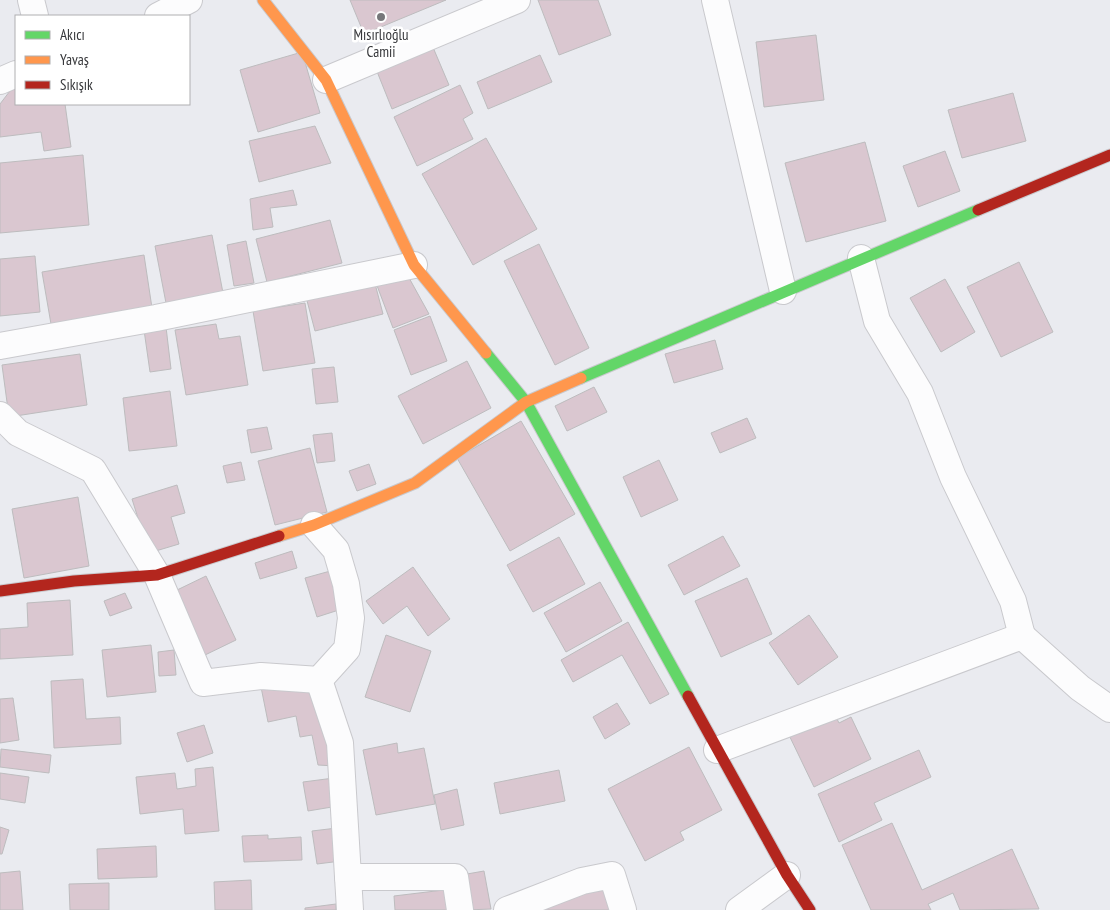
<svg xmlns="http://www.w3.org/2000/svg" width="1110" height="910" font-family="'PT Sans Narrow',sans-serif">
	<rect width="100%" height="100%" fill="#eaebf0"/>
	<g fill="#dac7d0" stroke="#bdbcbe">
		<polygon points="350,0 446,0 364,34"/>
		<polygon points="538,0 598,0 611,35 559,55"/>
		<polygon points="816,35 824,100 764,107 756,42"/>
		<polygon points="432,45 449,85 392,109 376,69"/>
		<polygon points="302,52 320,113 258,132 240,70"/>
		<polygon points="540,55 552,82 488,109 477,82"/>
		<polygon points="16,83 16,104 65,104 71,147 44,151 41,132 0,137 0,104"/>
		<polygon points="460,85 473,113 463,119 473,139 417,166 394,117"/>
		<polygon points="1013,93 1026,141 962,158 948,110"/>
		<polygon points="315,126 331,163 259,182 249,141"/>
		<polygon points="486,138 537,229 473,265 422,174"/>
		<polygon points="865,142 886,221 806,242 785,163"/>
		<polygon points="945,151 960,191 918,207 903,166"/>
		<polygon points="83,155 89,225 0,233 0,163"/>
		<polygon points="293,190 297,205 270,208 273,227 253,230 250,199"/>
		<polygon points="330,220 342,263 267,282 256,239"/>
		<polygon points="212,235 223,293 166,303 155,246"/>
		<polygon points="246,241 254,283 234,286 227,245"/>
		<polygon points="539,244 589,348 555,365 504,261"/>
		<polygon points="144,255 152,308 51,324 42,272"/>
		<polygon points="35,256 40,312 0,316 0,259"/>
		<polygon points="1019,262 1053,332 1001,357 967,287"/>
		<polygon points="373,276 383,314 315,331 305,293"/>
		<polygon points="408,276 429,314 393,328 376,283"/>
		<polygon points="945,279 975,332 941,352 910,298"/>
		<polygon points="305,303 315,363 263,371 253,311"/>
		<polygon points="430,316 447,361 411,375 394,330"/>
		<polygon points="216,324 219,339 240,336 248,385 186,395 175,330"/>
		<polygon points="166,327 171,369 150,372 144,330"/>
		<polygon points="715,340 723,369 674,383 665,354"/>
		<polygon points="80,354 87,405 9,417 2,365"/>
		<polygon points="467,361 491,408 423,444 398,396"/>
		<polygon points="334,367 338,402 316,404 312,369"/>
		<polygon points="594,387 607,412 567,431 555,406"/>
		<polygon points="170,391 177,446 129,451 123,398"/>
		<polygon points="747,418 756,438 720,453 711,433"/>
		<polygon points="521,421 575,514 510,551 457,458"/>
		<polygon points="267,427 272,449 251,453 247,430"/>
		<polygon points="332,433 335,461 317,463 313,435"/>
		<polygon points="310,448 327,512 275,525 258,461"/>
		<polygon points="659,460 678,500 641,517 623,477"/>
		<polygon points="241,462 245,480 227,483 223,466"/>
		<polygon points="369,464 376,484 357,491 349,471"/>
		<polygon points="177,485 185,513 171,517 179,544 149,553 132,499"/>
		<polygon points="78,497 89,566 24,578 12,509"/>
		<polygon points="723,536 740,566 684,595 668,565"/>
		<polygon points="559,537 585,584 533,612 507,565"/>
		<polygon points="292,551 297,568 260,579 255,563"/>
		<polygon points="413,567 450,619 428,636 407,606 383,624 366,601"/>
		<polygon points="334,570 345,608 317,617 305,578"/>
		<polygon points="206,576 236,640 205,655 175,591"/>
		<polygon points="747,578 772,634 721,657 695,601"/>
		<polygon points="600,582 622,621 566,652 544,613"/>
		<polygon points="125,593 132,608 110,616 104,601"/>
		<polygon points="70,600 73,655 0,659 0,629 28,627 27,603"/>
		<polygon points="809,615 838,657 798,685 769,643"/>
		<polygon points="628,622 669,694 650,704 622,655 573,682 561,660"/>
		<polygon points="386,635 431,651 410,712 365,697"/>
		<polygon points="151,645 156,692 107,697 102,650"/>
		<polygon points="174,650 176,675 159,676 158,652"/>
		<polygon points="83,679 86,719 120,717 121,744 54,748 51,681"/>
		<polygon points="261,687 314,689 335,766 318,765 312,735 300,737 296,716 268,722"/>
		<polygon points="13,698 19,740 0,743 0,699"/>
		<polygon points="617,703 630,724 605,739 593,717"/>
		<polygon points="833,711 839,723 851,717 871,759 814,787 788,733"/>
		<polygon points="204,725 213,753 187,762 177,733"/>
		<polygon points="397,743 398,753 424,748 435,804 376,815 363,750"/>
		<polygon points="689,747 722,810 680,832 684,840 645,861 608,789"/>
		<polygon points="1,749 51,755 49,773 0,767"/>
		<polygon points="919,750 931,777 874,803 882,820 839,842 818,794"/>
		<polygon points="213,767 219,831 185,834 183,809 140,814 136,777 175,773 177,789 196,786 195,769"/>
		<polygon points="559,770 565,801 500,814 494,783"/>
		<polygon points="0,773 29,777 25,803 0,799"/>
		<polygon points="334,778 338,806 308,811 303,782"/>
		<polygon points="457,789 464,825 441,830 434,795"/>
		<polygon points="892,823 922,890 1012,849 1039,909 960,910 953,893 928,904 931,910 871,910 842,845"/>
		<polygon points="0,827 9,830 2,854 0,854"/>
		<polygon points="337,828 341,861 317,864 312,831"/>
		<polygon points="268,835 268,839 301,837 302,860 244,862 242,836"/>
		<polygon points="156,846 157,877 98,879 97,849"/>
		<polygon points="20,871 23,910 0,910 0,873"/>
		<polygon points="484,871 491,909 466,910 467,874"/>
		<polygon points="251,880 252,910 215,910 214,882"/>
		<polygon points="109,883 109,910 70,910 69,884"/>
		<polygon points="608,885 617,910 539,910"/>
		<polygon points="452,889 455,910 395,910 394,896"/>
		<polygon points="336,904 336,910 305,910 305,908"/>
	</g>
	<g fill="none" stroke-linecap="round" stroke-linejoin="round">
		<g stroke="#c9c9cd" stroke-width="28">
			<g id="street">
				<polyline points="31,0 35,16"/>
				<polyline points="715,0 783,291"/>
				<polyline points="158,16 189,0"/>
				<polyline points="326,80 517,0"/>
				<polyline points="0,81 16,74"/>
				<polyline points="861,258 877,321 920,393 953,477 1013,601 1022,636"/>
				<polyline points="0,346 156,318 414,265"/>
				<polyline points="0,415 18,433 93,470 157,575 203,683 261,676 319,680 347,649 351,618 346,584 336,550 314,525"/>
				<polyline points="319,680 340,743 350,910"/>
				<polyline points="717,750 1022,636 1080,688 1110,709"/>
				<polyline points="348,877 455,877 460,910"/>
				<polyline points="507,910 582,881 612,875 623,910"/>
				<polyline points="739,910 787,875"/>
			</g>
		</g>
		<g stroke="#c9c9cd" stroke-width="13">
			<g id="fast">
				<polyline points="486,353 526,402 688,696"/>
				<polyline points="581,378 978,210"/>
			</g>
		</g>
		<g stroke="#c9c9cd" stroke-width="13">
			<g id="slow">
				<polyline points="263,0 326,80 414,265 486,353"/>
				<polyline points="279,536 314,525 415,483 526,402 581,378"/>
			</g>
		</g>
		<g stroke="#c9c9cd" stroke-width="13">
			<g id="jam">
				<polyline points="978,210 1110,155"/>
				<polyline points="0,591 74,581 157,575 279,536"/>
				<polyline points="688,696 787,875 810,910"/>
			</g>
		</g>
		<use href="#street" stroke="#fcfcfd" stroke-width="26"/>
		<use href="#fast" stroke="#63d668" stroke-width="11"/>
		<use href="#slow" stroke="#ff974d" stroke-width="11"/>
		<use href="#jam" stroke="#b3261e" stroke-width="11"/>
	</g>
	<circle fill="#76777a" stroke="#fff" stroke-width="2" cx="381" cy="17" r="5"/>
	<g text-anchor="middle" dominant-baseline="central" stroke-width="5" stroke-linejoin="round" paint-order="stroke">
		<g font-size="15" fill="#37383b" stroke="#fff">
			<text x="381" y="34">Mısırlıoğlu<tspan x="381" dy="17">Camii</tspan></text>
		</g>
	</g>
	<rect x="15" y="15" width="175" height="90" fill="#ffffff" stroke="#afafb1"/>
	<rect x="25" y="31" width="25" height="8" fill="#63d668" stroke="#afafb1"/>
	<text x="60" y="40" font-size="15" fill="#37383b">Akıcı</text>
	<rect x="25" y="56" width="25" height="8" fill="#ff974d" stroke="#afafb1"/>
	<text x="60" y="65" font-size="15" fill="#37383b">Yavaş</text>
	<rect x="25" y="81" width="25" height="8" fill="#b3261e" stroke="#afafb1"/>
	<text x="60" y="90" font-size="15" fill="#37383b">Sıkışık</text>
</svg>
